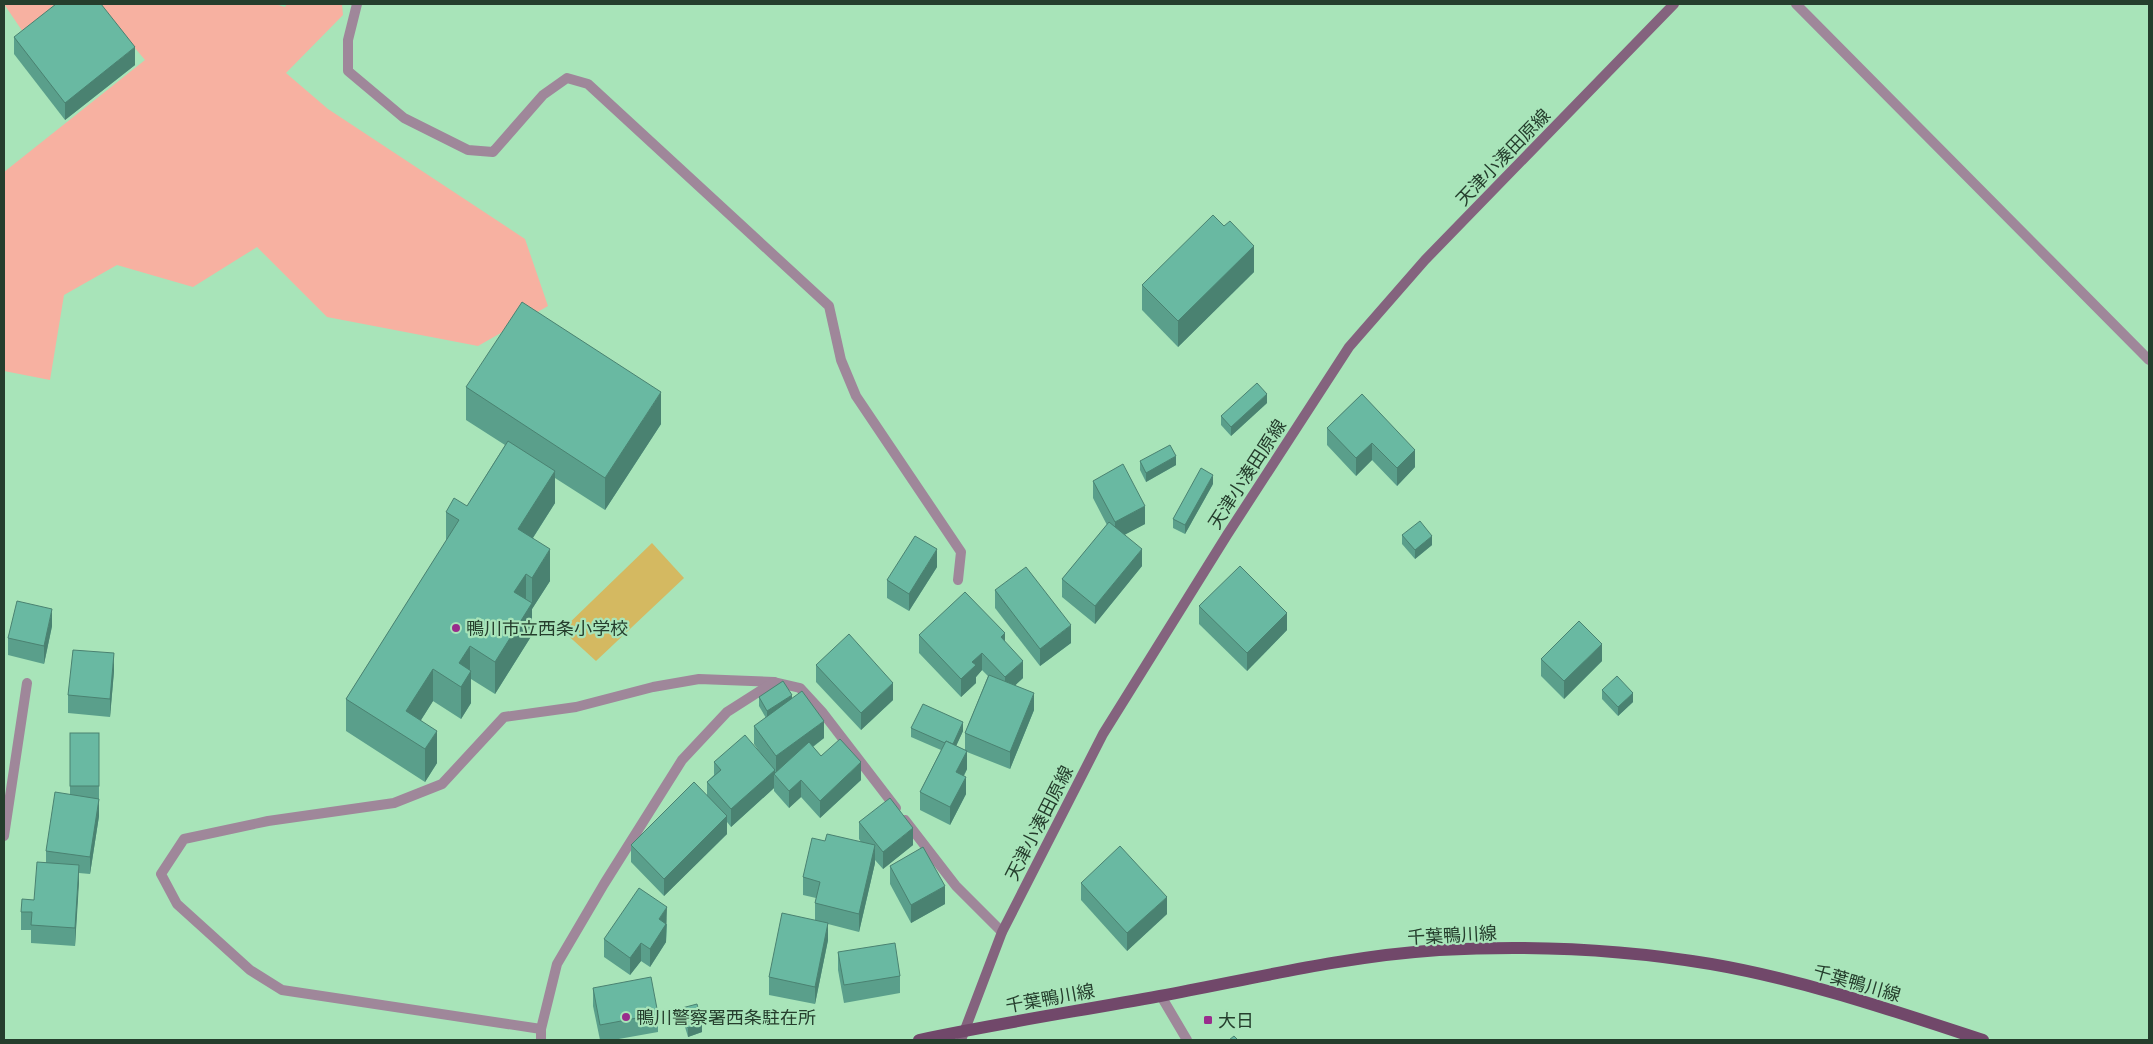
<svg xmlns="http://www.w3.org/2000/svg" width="2153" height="1044" font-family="Mulish,'Noto Sans JP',sans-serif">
	<rect width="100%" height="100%" fill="#a8e4b9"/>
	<g fill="#f7b1a1">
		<polygon points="4,4 64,4 23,32"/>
		<polygon points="98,4 275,4 285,7 287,4 342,4 343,15 286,73 328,109 525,239 548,306 478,346 327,317 257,247 193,287 117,265 64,295 50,380 4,371 4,172 145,60"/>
	</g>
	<polygon fill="#d4b961" points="652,543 684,578 596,661 562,630"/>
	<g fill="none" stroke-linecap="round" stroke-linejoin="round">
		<polyline stroke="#9f879a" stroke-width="10" points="1161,996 1187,1040"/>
		<g stroke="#9f879a" stroke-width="10">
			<polyline points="357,4 348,40 348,71 404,118 468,150 493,152 543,95 567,78 588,84 829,306 841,360 856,396 961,552 958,580"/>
			<polyline points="1796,4 2149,360"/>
			<polyline points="905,820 956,886 1002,932"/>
			<polyline points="4,836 27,683"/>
			<polyline points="541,1029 282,990 250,970 177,904 161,874 184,839 268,821 394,803 442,784 504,717 576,707 653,687 699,679 774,682 800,688 823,713 896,808"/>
			<polyline points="541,1040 541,1029 557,964 604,884 682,760 727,712 774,682"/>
		</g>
		<polyline stroke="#84637e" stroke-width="10" points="961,1040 1002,932 1103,734 1227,535 1349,347 1425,260 1674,4"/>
		<path stroke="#71486a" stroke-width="12" d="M 919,1040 C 999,1023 1079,1011 1160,996 C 1252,979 1345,956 1439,950 C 1529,945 1622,949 1711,964 C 1804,980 1894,1011 1983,1040"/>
	</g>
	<g fill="#5a9f8b">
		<polygon points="14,37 135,65 65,120 14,54"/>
		<polygon points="1224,226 1254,272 1178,347 1142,310 1142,285"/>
		<polygon points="466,387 661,424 605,510 555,478 555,503 533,538 550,581 532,609 532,635 495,694 471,679 471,703 461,719 433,701 421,720 437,763 425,782 346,731 346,699 446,541 446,512 467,506 505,445 466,420"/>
		<polygon points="1362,394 1415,467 1397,486 1372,460 1356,476 1327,445 1327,428"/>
		<polygon points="1267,403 1231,436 1221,425 1221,416"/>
		<polygon points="1140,461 1176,465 1146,482 1140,470"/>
		<polygon points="1093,481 1145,524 1125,534 1142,566 1095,624 1062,597 1062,579 1107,525 1093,498"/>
		<polygon points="1213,484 1185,534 1173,528 1173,519"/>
		<polygon points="1402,535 1432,545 1415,559 1402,544"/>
		<polygon points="937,567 909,611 887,598 887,580"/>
		<polygon points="995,590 1071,643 1040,666 995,608"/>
		<polygon points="1199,606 1287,630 1247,671 1199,624"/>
		<polygon points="52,626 44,664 8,655 8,638"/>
		<polygon points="919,635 1005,642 1023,678 1015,685 1034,710 1010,769 967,752 967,769 964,776 966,794 950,825 920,810 920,792 941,750 911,737 911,728 963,731 956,746 965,750 965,733 988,676 982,670 976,677 976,683 961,697 919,653"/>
		<polygon points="1541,659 1602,661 1564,699 1541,676"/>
		<polygon points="816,665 893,700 861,730 816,682"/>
		<polygon points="114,671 110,717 68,713 68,695"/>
		<polygon points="1602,690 1633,702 1618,716 1602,699"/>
		<polygon points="759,697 792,699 824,738 813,747 821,756 861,780 820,818 801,797 789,808 774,791 774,788 731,827 727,822 727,834 664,896 631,862 631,845 707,796 707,782 714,775 714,762 761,754 754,744 754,726 766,718 759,706"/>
		<polygon points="70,733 99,733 99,816 90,874 79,873 75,946 31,943 31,930 21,930 21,912 34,900 46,863 46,851 70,795"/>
		<polygon points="859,822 913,845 883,869 875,860 875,863 859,932 828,924 828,940 815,1004 769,995 769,977 815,920 815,903 816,898 803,895 803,877 825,841 861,842 859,839"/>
		<polygon points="890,866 945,904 911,923 890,884"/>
		<polygon points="1081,883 1167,914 1127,951 1081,900"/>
		<polygon points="667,924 666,942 650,967 641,961 630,975 604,957 604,939"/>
		<polygon points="838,952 900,976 900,993 844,1003 838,970"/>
		<polygon points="593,988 658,1014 658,1032 613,1040 600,1040 593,1006"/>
		<polygon points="682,1008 702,1032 688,1037 682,1017"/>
	</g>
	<g fill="#4a8271">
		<polygon points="135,47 135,65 65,120 65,103"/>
		<polygon points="1254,246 1254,272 1178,347 1178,321"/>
		<polygon points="661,392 661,424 605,510 605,478"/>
		<polygon points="1267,394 1267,403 1231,436 1231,427"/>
		<polygon points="1372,443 1372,460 1356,476 1356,458"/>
		<polygon points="1415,450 1415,467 1397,486 1397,468"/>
		<polygon points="1176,456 1176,465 1146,482 1146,473"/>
		<polygon points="555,471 555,503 518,561 518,529"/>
		<polygon points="1213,475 1213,484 1185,534 1185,525"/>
		<polygon points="1145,506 1145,524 1115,540 1115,522"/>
		<polygon points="1432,536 1432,545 1415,559 1415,550"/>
		<polygon points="550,549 550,581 532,609 532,635 495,694 495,662 532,603 532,578"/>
		<polygon points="937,549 937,567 909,611 909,594"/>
		<polygon points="1142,549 1142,566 1095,624 1095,606"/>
		<polygon points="526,574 526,606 514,592"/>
		<polygon points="52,609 52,626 44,664 44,646"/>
		<polygon points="1287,613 1287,630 1247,671 1247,653"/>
		<polygon points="1071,625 1071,643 1040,666 1040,649"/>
		<polygon points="1005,633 1005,651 1001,637"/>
		<polygon points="1602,644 1602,661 1564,699 1564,681"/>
		<polygon points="470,646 470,673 471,671 471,703 461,719 461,687 459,663"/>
		<polygon points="114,653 114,671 110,717 110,699"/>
		<polygon points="982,653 982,670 976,677 976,683 961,697 961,679 972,662"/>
		<polygon points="1023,661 1023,678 1005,695 1005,677"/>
		<polygon points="433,669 433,701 409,739 406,711"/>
		<polygon points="893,683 893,700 861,730 861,713"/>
		<polygon points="1034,693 1034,710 1010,769 1010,752"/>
		<polygon points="1633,693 1633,702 1618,716 1618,707"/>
		<polygon points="792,695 792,704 767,720 767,711"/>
		<polygon points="824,721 824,738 776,774 776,756"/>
		<polygon points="963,722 963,731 952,755 952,746"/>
		<polygon points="437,731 437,763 425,782 425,749"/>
		<polygon points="99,733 99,816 90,874 90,857 99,799"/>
		<polygon points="967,751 967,769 956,790 956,772"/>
		<polygon points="861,762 861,780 820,818 820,801"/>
		<polygon points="775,770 775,775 774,774 774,788 731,827 731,809"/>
		<polygon points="966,777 966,794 950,825 950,807"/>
		<polygon points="801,780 801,797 789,808 789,791"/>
		<polygon points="727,816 727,834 664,896 664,879"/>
		<polygon points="913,828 913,845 883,869 883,852"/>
		<polygon points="875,845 875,863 859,932 859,914"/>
		<polygon points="79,865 79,883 75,946 75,928"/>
		<polygon points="945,886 945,904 911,923 911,905"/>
		<polygon points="1167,897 1167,914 1127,951 1127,933"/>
		<polygon points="667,907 666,942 650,967 650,949 659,919"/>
		<polygon points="828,923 828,940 815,1004 815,987"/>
		<polygon points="641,943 641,961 630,975 630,958"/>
		<polygon points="702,1023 702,1032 688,1037 688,1028"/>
	</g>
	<g fill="#69b9a2" stroke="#4a8271">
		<polygon points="56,4 101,4 135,47 65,103 14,37"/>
		<polygon points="1213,215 1224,226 1230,221 1254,246 1178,321 1142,285"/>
		<polygon points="522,302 661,392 605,478 466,387"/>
		<polygon points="1257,383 1267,394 1231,427 1221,416"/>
		<polygon points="1362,394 1415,450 1397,468 1372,443 1356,458 1327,428"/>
		<polygon points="508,441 555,471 518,529 550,549 532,578 526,574 514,592 532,603 495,662 470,646 459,663 471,671 461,687 433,669 406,711 437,731 425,749 346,699 459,520 446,512 454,498 467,506"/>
		<polygon points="1170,445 1176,456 1146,473 1140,461"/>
		<polygon points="1123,464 1145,506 1115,522 1093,481"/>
		<polygon points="1201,468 1213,475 1185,525 1173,519"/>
		<polygon points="1420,521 1432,536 1415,550 1402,535"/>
		<polygon points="1109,522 1142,549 1095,606 1062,579"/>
		<polygon points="915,536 937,549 909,594 887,580"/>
		<polygon points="1240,566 1287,613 1247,653 1199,606"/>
		<polygon points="1026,567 1071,625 1040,649 995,590"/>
		<polygon points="965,592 1005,633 1001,637 1023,661 1005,677 982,653 972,662 976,665 961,679 919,635"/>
		<polygon points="17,601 52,609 44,646 8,638"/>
		<polygon points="1579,621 1602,644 1564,681 1541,659"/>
		<polygon points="849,634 893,683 861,713 816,665"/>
		<polygon points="73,650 114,653 110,699 68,695"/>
		<polygon points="989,675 1034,693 1010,752 965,733"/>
		<polygon points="1617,676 1633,693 1618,707 1602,690"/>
		<polygon points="783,681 792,695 767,711 759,697"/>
		<polygon points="802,691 824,721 776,756 754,726"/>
		<polygon points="923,704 963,722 953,744 946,741 945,743 911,728"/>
		<rect x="70" y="733" width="29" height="53"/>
		<polygon points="745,735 775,770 731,809 707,782 721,770 714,762"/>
		<polygon points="840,739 861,762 820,801 801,780 789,791 774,774 809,742 821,756"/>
		<polygon points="946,741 967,751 956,772 966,777 950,807 920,792"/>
		<polygon points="694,782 727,816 664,879 631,845"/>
		<polygon points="55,792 99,799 90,857 46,851"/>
		<polygon points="890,798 913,828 883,852 859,822"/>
		<polygon points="827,834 875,845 859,914 815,903 820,882 803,877 812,838 825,841"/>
		<polygon points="1120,846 1167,897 1127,933 1081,883"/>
		<polygon points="923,847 945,886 911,905 890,866"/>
		<polygon points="37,862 79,865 75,928 31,925 32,912 21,912 22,899 34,900"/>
		<polygon points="639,888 667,907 659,919 666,924 650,949 641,943 630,958 604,939"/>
		<polygon points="782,913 828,923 815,987 769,977"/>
		<polygon points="895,943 900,976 844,985 838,952"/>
		<polygon points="651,977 658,1014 600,1025 593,988"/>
		<polygon points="697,1004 702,1023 688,1028 682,1008"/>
		<polygon points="1234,1036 1238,1040 1229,1040"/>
	</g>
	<g fill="#992c8c" stroke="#a8e4b9" stroke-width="2">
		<circle cx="456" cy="628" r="5"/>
		<circle cx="626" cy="1017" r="5"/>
		<rect x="1203" y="1015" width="10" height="10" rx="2.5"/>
	</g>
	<g text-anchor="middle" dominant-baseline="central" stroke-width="4.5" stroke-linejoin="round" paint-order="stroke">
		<g font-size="18" fill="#253e2d" stroke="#a8e4b9">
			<text transform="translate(1503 157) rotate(-46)">天津小湊田原線</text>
			<text transform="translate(1247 474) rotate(-57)">天津小湊田原線</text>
			<text transform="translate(1039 823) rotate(-63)">天津小湊田原線</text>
			<text transform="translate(1452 935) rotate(-3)">千葉鴨川線</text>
			<text transform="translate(1857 983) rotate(16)">千葉鴨川線</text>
			<text transform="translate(1050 998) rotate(-10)">千葉鴨川線</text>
		</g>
		<g font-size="18" fill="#253e2d" stroke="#a8e4b9" text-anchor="start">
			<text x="466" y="628">鴨川市立西条小学校</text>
			<text x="636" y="1017">鴨川警察署西条駐在所</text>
			<text x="1218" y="1020">大日</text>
		</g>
	</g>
	<rect width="2153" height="1044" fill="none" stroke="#253e2d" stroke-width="10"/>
</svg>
